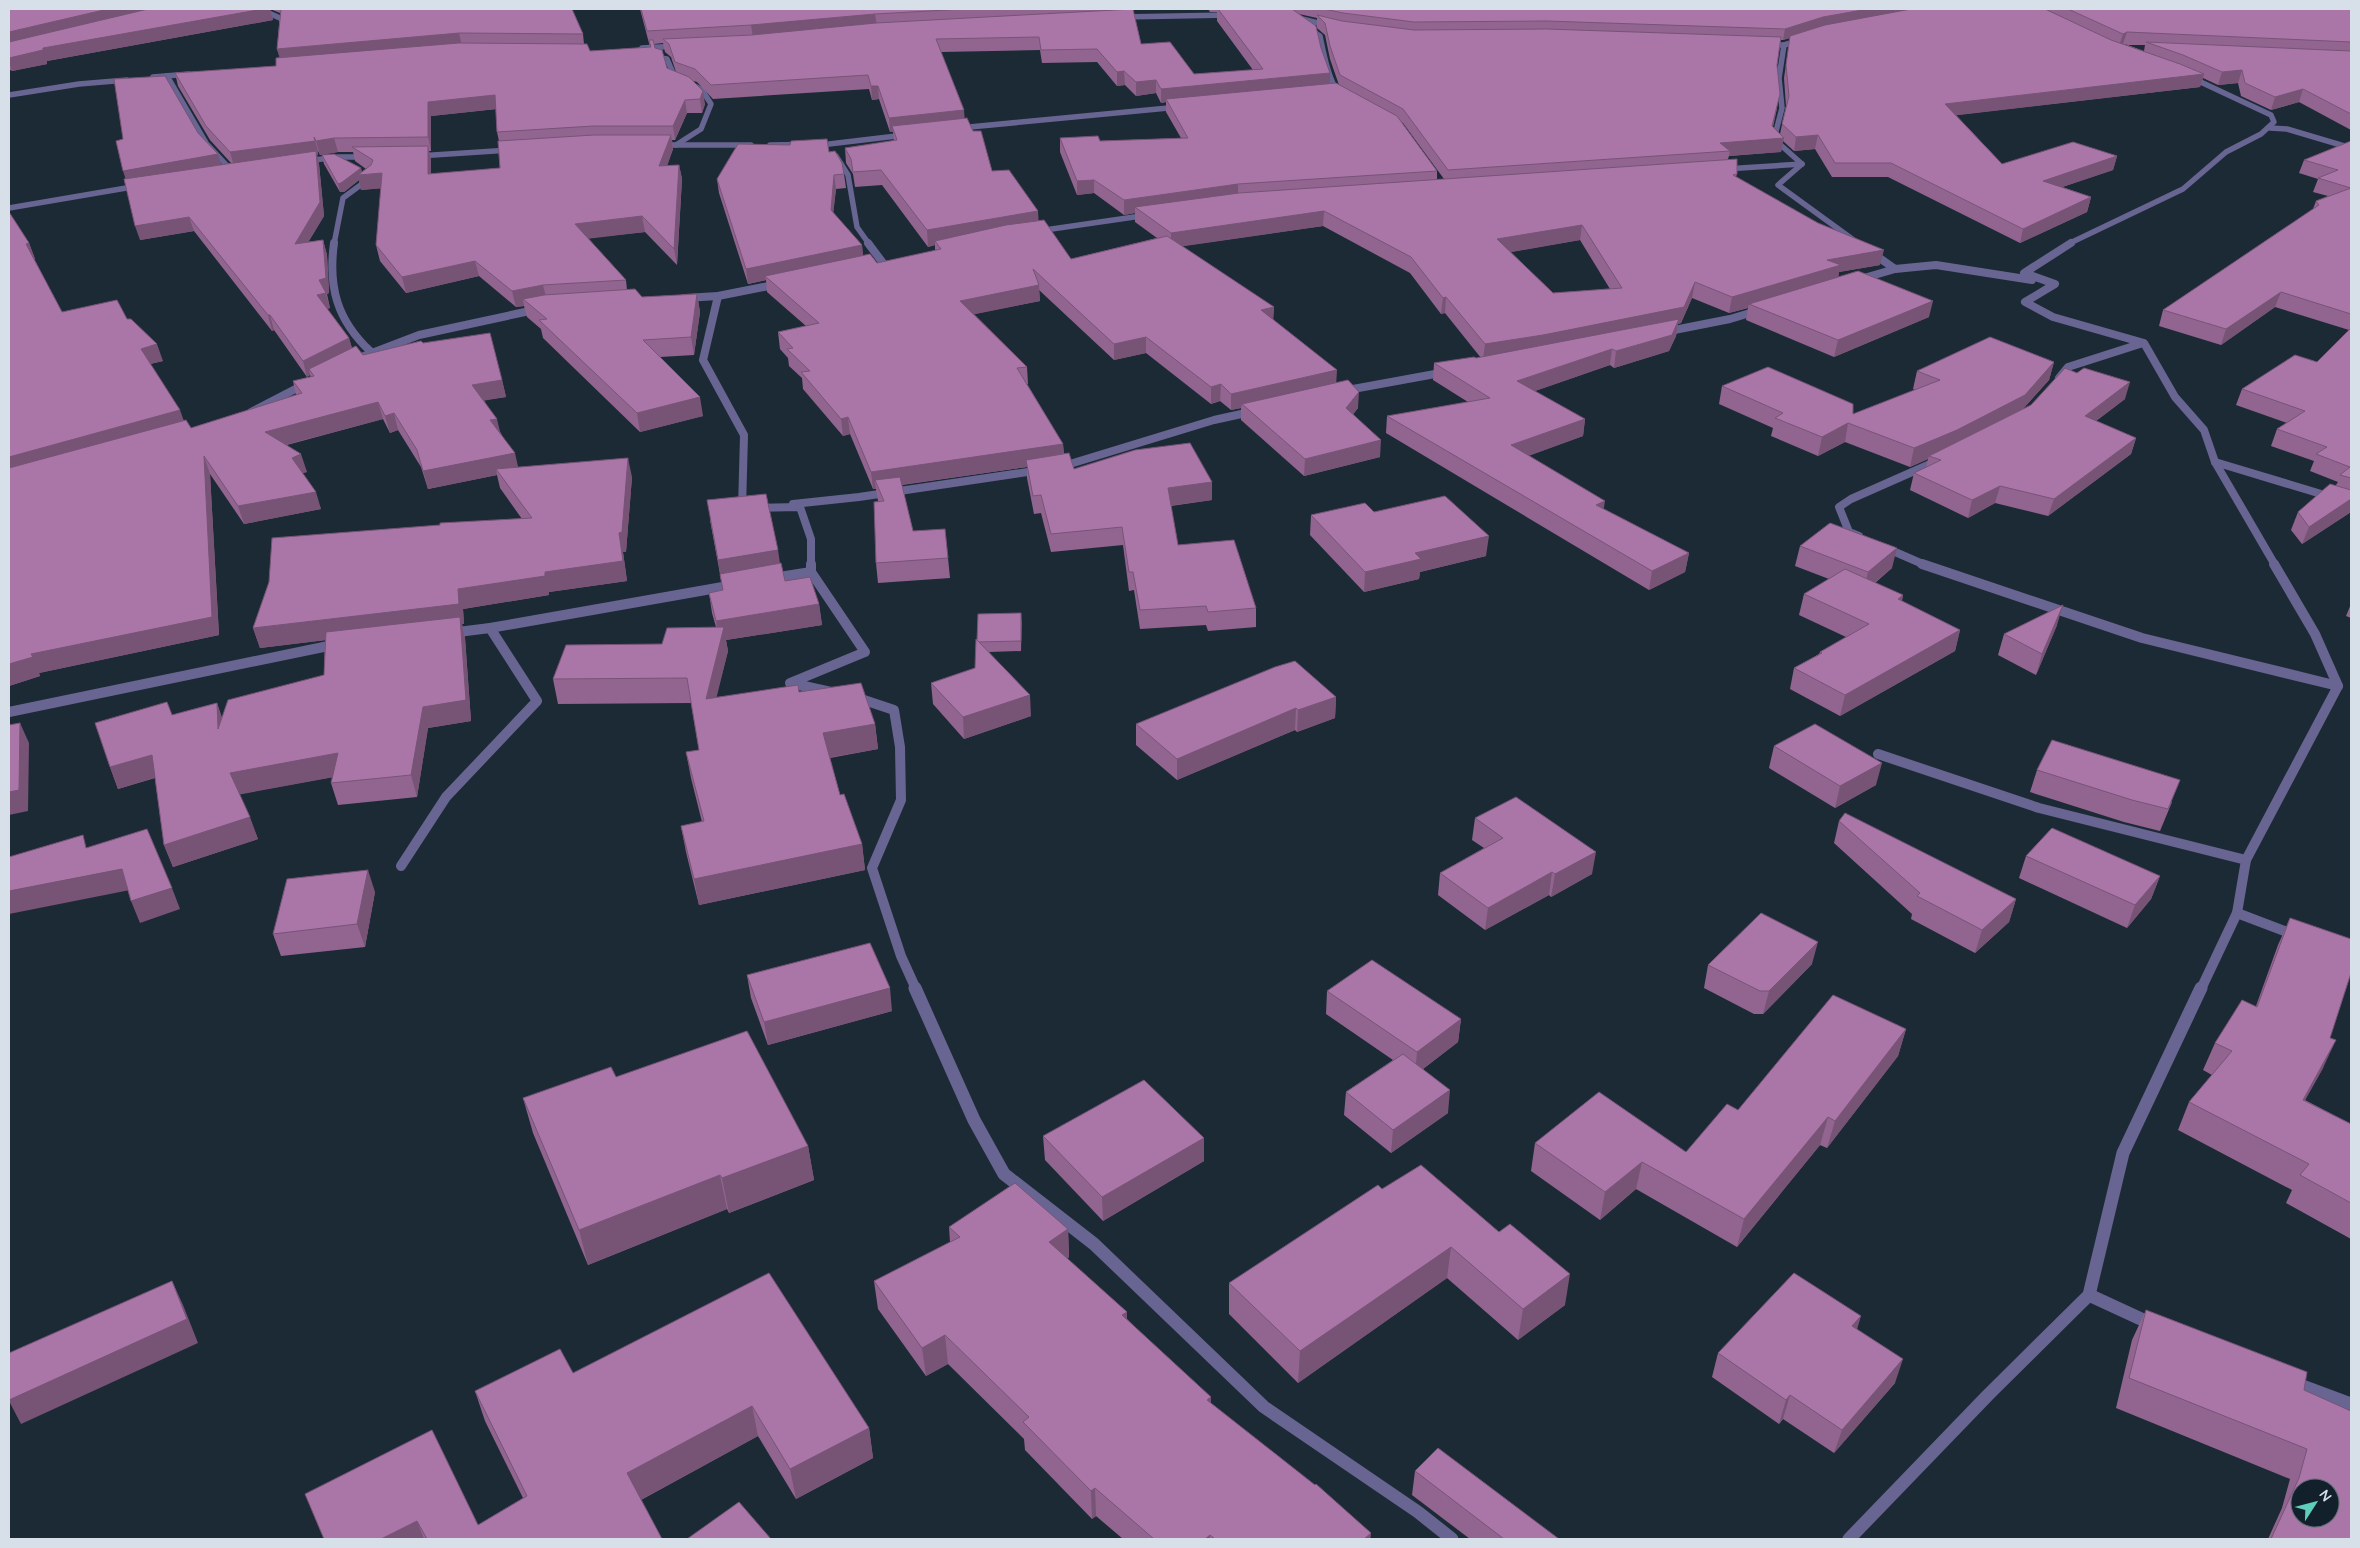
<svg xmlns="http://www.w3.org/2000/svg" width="2360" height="1548" font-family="Quicksand,sans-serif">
	<rect width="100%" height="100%" fill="#1c2a36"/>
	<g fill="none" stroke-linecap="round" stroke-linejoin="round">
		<g stroke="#696592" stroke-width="5.5">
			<polyline points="260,9 282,19"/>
			<polyline points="1121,17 1229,15"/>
			<polyline points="1298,18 1330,26"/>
			<path d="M 1308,28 L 1320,36 C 1323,50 1329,87 1341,94"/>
			<polyline points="1766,45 1784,45 1801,40"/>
			<polyline points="1784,45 1779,78 1782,108 1774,139 1802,164"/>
			<polyline points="642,48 678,46"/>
			<polyline points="659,48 661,58 667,59 673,73 672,78 675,79"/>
			<polyline points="167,76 206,143 231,170 226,171"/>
			<polyline points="153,77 189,74"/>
			<polyline points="9,95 79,84 127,80"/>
			<polyline points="959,128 1179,107"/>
			<polyline points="2270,128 2287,129 2351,148"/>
			<polyline points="660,145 751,145"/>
			<polyline points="676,145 701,129 711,104 702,90 691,84"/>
			<polyline points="770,145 829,144 905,135"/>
			<polyline points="418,156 511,150"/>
			<polyline points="836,156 848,175 857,227 869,244"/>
			<polyline points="306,161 338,157 366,157"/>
			<polyline points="1802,164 1778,185 1855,241"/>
			<polyline points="1725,169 1802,164"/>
			<polyline points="9,208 138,186"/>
			<polyline points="1038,231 1148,215"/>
			<polyline points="334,244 343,198 370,178"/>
			<polyline points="2068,244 2183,189 2226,152 2261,134 2274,122 2271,115 2190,77"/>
		</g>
		<g stroke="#696592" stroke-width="8">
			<path d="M 334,243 C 328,287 337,320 370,351"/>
			<polyline points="868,243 883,263"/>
			<polyline points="2071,243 2024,273 2055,284 2025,302 2053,317 2144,343 2175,397 2204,430 2215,462 2275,565"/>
			<polyline points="1871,252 1895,269 1936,265 2032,280"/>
			<polyline points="1857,280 1895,269"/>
			<polyline points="718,296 703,360 744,435 742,509"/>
			<polyline points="685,298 718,296 779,284"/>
			<polyline points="1664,332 1730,319 1760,310"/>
			<polyline points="351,361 419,335 539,309"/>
			<polyline points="2059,378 2068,367 2143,343"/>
			<polyline points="1342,391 1446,372"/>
			<polyline points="251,412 307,383"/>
			<polyline points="2215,462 2351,503"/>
			<polyline points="1060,467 1214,420 1255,411"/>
			<polyline points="793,504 859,497 1041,470"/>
			<polyline points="756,508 800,507 811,539 811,565"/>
			<polyline points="1859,536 1849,532 1839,507 1851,499 1937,461"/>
			<polyline points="1886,548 1925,565"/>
		</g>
		<g stroke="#696592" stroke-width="10">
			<polyline points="811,564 811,572 865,652 790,683 831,692"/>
			<polyline points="1922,564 2142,638 2338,686"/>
			<polyline points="773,578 811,572"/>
			<polyline points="450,633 490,628 734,585"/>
			<polyline points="855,697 894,710 900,747 901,800 872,868 901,956 916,989"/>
			<polyline points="9,712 338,644"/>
			<polyline points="1878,754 2039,808 2246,860"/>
			<polyline points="401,866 446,797 537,701 490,628"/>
			<polyline points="2237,913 2295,935"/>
			<polyline points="2201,989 2237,913 2246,860 2338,686 2315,634 2274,564"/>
		</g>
		<g stroke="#696592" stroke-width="13">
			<polyline points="915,988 974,1120 1004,1174 1094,1244 1264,1407 1418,1512 1452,1539"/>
			<polyline points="2089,1295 2154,1325"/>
			<polyline points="2292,1382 2351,1404"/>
			<polyline points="1849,1539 1988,1395 2089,1295 2123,1153 2201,988"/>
		</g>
	</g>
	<g fill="#926590" fill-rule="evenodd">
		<path d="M 9,9 L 510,9 L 583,34 L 584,44 L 590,51 L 650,47 L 640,9 L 1132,9 L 1141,44 L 1194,74 L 1253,70 L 1217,21 L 1217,12 L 1210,12 L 1208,9 L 2351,9 L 2351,130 L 2299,102 L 2271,110 L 2241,96 L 2238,83 L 2218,85 L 2203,78 L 2200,87 L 1956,115 L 2002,164 L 2117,156 L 2113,170 L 2062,187 L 2091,197 L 2087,212 L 2020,243 L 1888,177 L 1832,177 L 1815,149 L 1794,151 L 1783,141 L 1781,152 L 1729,156 L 1728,159 L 1737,174 L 1736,177 L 1880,265 L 1839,272 L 1838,277 L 1929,317 L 1834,357 L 1746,320 L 1748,308 L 1729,313 L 1692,298 L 1681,323 L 1678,324 L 1676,336 L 1669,351 L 1614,368 L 1610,365 L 1535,391 L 1585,419 L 1583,436 L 1528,456 L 1604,509 L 1689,553 L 1685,572 L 1649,590 L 1386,433 L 1387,416 L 1468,402 L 1433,380 L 1434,363 L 1481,358 L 1445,313 L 1441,314 L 1410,273 L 1323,226 L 1182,246 L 1274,307 L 1273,319 L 1336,383 L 1358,408 L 1353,414 L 1380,457 L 1304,476 L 1241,420 L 1241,408 L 1231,410 L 1220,401 L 1211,404 L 1146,353 L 1114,360 L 1039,290 L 1040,301 L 974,314 L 1027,367 L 1028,384 L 1027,384 L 1063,444 L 1064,454 L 1074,469 L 1212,482 L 1212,500 L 1171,506 L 1178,545 L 1256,608 L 1256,627 L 1208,631 L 1206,625 L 1140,629 L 1134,590 L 1129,591 L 1123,545 L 1051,552 L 1041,513 L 1034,514 L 1027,478 L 1027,467 L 902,485 L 913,531 L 948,558 L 950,578 L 878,583 L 876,563 L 878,501 L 876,489 L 873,489 L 850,434 L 843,436 L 803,389 L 802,378 L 789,366 L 788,358 L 780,349 L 778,332 L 806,326 L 767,292 L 766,280 L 748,284 L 719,193 L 717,179 L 829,152 L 844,174 L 846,188 L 836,189 L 833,213 L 862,245 L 863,256 L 877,263 L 935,251 L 935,245 L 928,247 L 882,185 L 855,187 L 853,174 L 846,163 L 845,148 L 894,141 L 893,132 L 890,132 L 879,99 L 872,100 L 869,89 L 713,99 L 697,82 L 694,81 L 705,104 L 702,113 L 687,113 L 675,140 L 672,140 L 673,149 L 667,165 L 679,165 L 682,179 L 677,265 L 645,232 L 588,238 L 626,280 L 627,290 L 642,297 L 697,294 L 700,312 L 694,355 L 660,357 L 703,416 L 640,432 L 543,338 L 541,329 L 527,317 L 524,306 L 516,307 L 479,276 L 406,293 L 380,261 L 376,245 L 381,188 L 361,190 L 359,180 L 344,192 L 340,192 L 324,164 L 322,155 L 362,172 L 366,169 L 355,161 L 353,152 L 338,152 L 320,155 L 318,151 L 318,155 L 317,155 L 319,164 L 324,216 L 308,242 L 323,240 L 327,255 L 329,293 L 327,294 L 330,308 L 327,309 L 349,338 L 352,348 L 363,355 L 423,343 L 502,380 L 506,397 L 484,400 L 518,467 L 632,477 L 626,552 L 623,552 L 627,581 L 549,592 L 549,595 L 463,609 L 464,624 L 462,624 L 465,638 L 471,721 L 428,728 L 417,797 L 338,805 L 331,783 L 333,777 L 239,794 L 258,839 L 173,867 L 164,845 L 155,778 L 118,789 L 110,767 L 172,715 L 217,703 L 222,718 L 324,675 L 325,640 L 260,648 L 253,628 L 522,519 L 500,488 L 497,475 L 428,489 L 421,467 L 398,430 L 390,433 L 383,419 L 287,445 L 307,472 L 302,473 L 321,509 L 244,524 L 210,474 L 219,635 L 39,673 L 40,676 L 9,686 L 9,212 L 29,243 L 35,259 L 34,259 L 62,312 L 127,319 L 163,361 L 150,364 L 184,421 L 191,428 L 296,395 L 293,381 L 311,377 L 310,375 L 307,377 L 274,330 L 272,331 L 194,231 L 140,240 L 198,133 L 221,165 L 231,163 L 210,140 L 178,86 L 175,73 L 276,66 L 280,58 L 277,49 L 280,13 L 270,9 L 273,20 L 47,61 L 47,64 L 12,71 L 9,69 ZM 1299,14 L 1317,18 L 1317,28 L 1325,35 L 1330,59 L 1339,85 L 1330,84 L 1330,73 ZM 1790,38 L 1784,78 L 1786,106 L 1780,134 L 1773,127 L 1777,108 L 1777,65 L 1780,40 L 1783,40 ZM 663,43 L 665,52 L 671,57 L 676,72 L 667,68 L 655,48 L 654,44 ZM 2125,44 L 2127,45 L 2145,45 L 2144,51 ZM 1040,50 L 1042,63 L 1097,62 L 1117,86 L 1125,85 L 1136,96 L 1156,93 L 1161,103 L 1166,102 L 1166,112 L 1181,138 L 1100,141 L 1060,138 L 1060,152 L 1077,195 L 1094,193 L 1124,215 L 1135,213 L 1135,222 L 1157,238 L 1071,259 L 1038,221 L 1038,211 L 992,171 L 973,131 L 964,118 L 941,52 ZM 496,109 L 497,132 L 499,141 L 500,168 L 431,174 L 431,160 L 429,151 L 431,151 L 431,116 ZM 1401,122 L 1403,123 L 1444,179 L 1437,179 L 1437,171 ZM 1580,240 L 1610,289 L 1553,293 L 1510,252 Z"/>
		<polygon points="2351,141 2351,512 2302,544 2291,530 2298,512 2336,485 2338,482 2310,471 2314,461 2271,446 2277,429 2287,423 2236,405 2242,389 2317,362 2349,330 2275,307 2221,345 2159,326 2163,310 2313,209 2316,201 2328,196 2313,192 2318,179 2299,173 2304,160"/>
		<polygon points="2054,362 2049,380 2023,409 2125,399 2096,421 2136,438 2131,454 2048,516 1995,503 1968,518 1910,490 1914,473 1926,468 1928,459 1910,467 1845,442 1818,456 1771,436 1773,428 1719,404 1722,386 1853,414 1915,390 1913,389 1917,371"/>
		<polygon points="1374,512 1486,556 1420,572 1419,579 1364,592 1310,535 1311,515"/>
		<polygon points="710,520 780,563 785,581 819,604 822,625 726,640 728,651 716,697 799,692 875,724 878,749 830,758 840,795 862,844 865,870 699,905 686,852 681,826 702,822 691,778 686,752 699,750 691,703 558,704 553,679 716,627 712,613 709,593 723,590"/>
		<polygon points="1800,546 1892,568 1875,583 1903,595 1902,601 1960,630 1955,651 1840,716 1790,689 1794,668 1819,654 1820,652 1846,637 1799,615 1804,594 1829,579 1795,566"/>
		<polygon points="2351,604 2351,618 2346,616"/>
		<polygon points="1021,613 1021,651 989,652 1031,716 964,739 933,704 931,683 975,668 977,640"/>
		<polygon points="2057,625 2036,675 1998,655 2004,634"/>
		<polygon points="1336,697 1335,718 1297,732 1295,730 1177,780 1136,745 1136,724"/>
		<polygon points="1774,746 1876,785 1835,808 1769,768"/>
		<polygon points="2037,770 2172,802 2160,831 2124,822 2030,792"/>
		<polygon points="1475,818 1592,874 1551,897 1549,895 1485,930 1438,895 1440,873 1484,848 1472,840"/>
		<polygon points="1839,821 2016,899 2009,922 1975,953 1911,919 1912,914 1834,843"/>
		<polygon points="2026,856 2160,876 2151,899 2127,928 2019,878"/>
		<polygon points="375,892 365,947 281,956 273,934"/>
		<polygon points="2290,918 2330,1038 2323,1068 2305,1100 2351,1124 2351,1239 2286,1203 2292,1190 2178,1130 2189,1102 2212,1075 2203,1070 2215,1043 2256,1006 2278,945"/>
		<polygon points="1812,964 1763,1014 1754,1014 1704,988 1708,965"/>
		<polygon points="747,975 892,1011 768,1045 751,998"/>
		<polygon points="1327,991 1461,1019 1458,1042 1423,1069 1448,1113 1391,1153 1344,1115 1346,1092 1393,1060 1326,1014"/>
		<polygon points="1906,1029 1898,1056 1827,1148 1820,1145 1737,1247 1636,1189 1600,1220 1531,1171 1535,1143 1686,1152 1738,1110"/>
		<polygon points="616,1077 808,1146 814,1180 729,1213 727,1209 588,1265 533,1133 523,1098"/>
		<polygon points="1043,1136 1204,1138 1204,1161 1103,1221 1045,1160"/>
		<polygon points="1382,1189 1565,1305 1518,1340 1447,1278 1298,1383 1229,1314 1229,1283"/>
		<polygon points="949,1227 1068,1229 1069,1257 1067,1259 1127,1312 1127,1319 1211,1404 1371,1533 1370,1539 1123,1539 1096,1516 1092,1519 1025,1450 1024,1439 948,1364 926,1376 878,1309 874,1281 950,1242"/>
		<polygon points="2146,1310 2304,1390 2351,1539 2268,1539 2282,1508 2290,1479 2116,1408 2132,1340"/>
		<polygon points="1857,1329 1895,1383 1834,1453 1783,1419 1779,1424 1712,1377 1718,1353"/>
		<polygon points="573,1373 869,1428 873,1458 796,1499 758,1436 641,1500 662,1539 324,1539 305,1494 478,1525 523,1498 485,1421 475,1391"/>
		<polygon points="1415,1471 1559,1539 1470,1539 1412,1495"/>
	</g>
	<g fill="#775376">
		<polygon points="108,9 164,9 9,46 9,32"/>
		<polygon points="263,9 270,9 273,20 47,61 47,64 12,71 9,63 9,58 43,48"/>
		<polygon points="1868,9 1921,9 1821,28 1783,40 1785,29 1823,17"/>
		<polygon points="875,14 877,26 753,38 751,25"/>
		<polygon points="2127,32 2123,44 2119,46 2123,34"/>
		<polygon points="459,33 462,46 281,62 277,49"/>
		<polygon points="2242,70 2238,83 2218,85 2222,72"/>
		<polygon points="1124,71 1125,85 1117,86 1117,72"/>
		<polygon points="1330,73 1330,87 1166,99 1166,102 1161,103 1161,89"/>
		<polygon points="2204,74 2200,87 1942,117 1945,104"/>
		<polygon points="1156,80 1156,93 1136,96 1136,82"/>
		<polygon points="871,86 878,86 879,99 872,100"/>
		<polygon points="2303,89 2299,102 2271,110 2275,97"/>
		<polygon points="703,91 705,104 702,113 700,99"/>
		<polygon points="1780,94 1770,139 1784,138 1781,152 1729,156 1730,151 1720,143 1772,126"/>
		<polygon points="495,95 497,109 431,116 431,151 428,137 428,102"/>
		<polygon points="685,100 687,113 675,140 673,126"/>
		<polygon points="964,110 965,123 892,126 893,132 890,132 889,118"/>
		<polygon points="671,135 673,149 662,181 659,166"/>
		<polygon points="1818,135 1815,149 1794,151 1796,137"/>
		<polygon points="314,137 318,151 318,155 317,155 319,164 324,216 299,258 295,244 234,166 230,152"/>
		<polygon points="334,138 338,152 320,155 316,141"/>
		<polygon points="428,146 431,160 431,189 428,174"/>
		<polygon points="218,154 222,167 127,183 123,171"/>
		<polygon points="2117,156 2113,170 2039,195 2043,181"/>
		<polygon points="679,165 682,179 677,265 674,249"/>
		<polygon points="361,168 363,175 382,173 386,188 361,190 359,180 344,192 340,192 338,184"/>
		<polygon points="834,175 836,189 832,224 831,210"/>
		<polygon points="1094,180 1094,193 1077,195 1077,181"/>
		<polygon points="1238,184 1238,198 1135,207 1135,213 1124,215 1124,200"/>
		<polygon points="2091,197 2087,212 2020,243 2023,229"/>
		<polygon points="1038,211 1039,227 935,241 935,245 928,247 927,230"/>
		<polygon points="1324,211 1323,226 1171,248 1171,233"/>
		<polygon points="642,216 645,232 578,240 575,224"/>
		<polygon points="189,217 194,231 140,240 135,226"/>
		<polygon points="1582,225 1580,240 1495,255 1497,239"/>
		<polygon points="323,240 327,255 329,293 326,294 330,308 321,310 317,295"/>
		<polygon points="29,243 35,259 31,259 26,244"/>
		<polygon points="862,245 863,260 765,276 766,280 748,284 746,269"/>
		<polygon points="1884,250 1880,265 1839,272 1838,281 1749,304 1748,308 1729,313 1732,297 1827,260"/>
		<polygon points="475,261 479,276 406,293 402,277"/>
		<polygon points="1695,282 1692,298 1681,323 1678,324 1676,336 1669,351 1614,368 1616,351 1672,335 1483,360 1485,344"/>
		<polygon points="543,285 547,301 523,299 524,306 516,307 512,291"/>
		<polygon points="1039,285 1040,301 961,317 960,301"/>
		<polygon points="2281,292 2275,307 2221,345 2226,329"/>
		<polygon points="697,294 700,312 694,355 691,337"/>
		<polygon points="1446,297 1445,313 1441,314 1443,298"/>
		<polygon points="1933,301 1929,317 1834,357 1838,340"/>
		<polygon points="1274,307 1273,323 1261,310"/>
		<polygon points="268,315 270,315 274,330 272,331"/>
		<polygon points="1146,337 1146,353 1114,360 1114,344"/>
		<polygon points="349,338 353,353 309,369 310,375 307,377 303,361"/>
		<polygon points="157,344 163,361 146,365 141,349"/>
		<polygon points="1612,349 1610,365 1515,398 1517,381"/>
		<polygon points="2054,362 2049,380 2020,412 1929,456 1928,459 1910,467 1914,448"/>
		<polygon points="1337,370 1336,387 1242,404 1241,408 1231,410 1231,394"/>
		<polygon points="502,380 506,397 476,402 472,385"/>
		<polygon points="2130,382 2125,399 2080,433 2085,416"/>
		<polygon points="1221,384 1220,401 1211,404 1211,387"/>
		<polygon points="1359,392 1358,408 1346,424 1346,408"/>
		<polygon points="700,397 703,416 640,432 637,413"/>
		<polygon points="378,402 383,419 270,449 265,432"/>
		<polygon points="180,410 186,427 9,476 9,457"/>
		<polygon points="394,413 398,430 390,433 385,416"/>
		<polygon points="848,417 850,434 843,436 841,419"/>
		<polygon points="497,419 501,436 490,420"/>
		<polygon points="1585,419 1583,436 1509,463 1511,445"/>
		<polygon points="1848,423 1845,442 1818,456 1822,437"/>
		<polygon points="2136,438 2131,454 2048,516 2054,499"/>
		<polygon points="1381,440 1380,457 1304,476 1305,459"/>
		<polygon points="1063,444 1064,461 1026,460 1027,467 879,488 875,480 876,489 873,489 871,472"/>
		<polygon points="515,453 519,471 496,469 497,475 428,489 423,471"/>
		<polygon points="301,454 307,472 297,475 292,458"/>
		<polygon points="204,456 210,474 219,635 39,673 40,676 9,686 9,664 31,654"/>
		<polygon points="628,458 632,477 626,552 623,552 627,581 549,592 549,595 463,609 464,624 462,624 465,638 471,721 428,728 417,797 411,775 423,707 461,624 260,648 253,628 545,572"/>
		<polygon points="1212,482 1212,500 1168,506 1168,488"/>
		<polygon points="2000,486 1995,503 1968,518 1972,500"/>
		<polygon points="316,492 321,509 244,524 238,506"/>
		<polygon points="2351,499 2351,512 2302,544 2309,527"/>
		<polygon points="1605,501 1602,519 1596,505"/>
		<polygon points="1489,536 1486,556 1420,572 1419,579 1364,592 1365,572 1415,553"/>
		<polygon points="1897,548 1892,568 1863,592 1868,572"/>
		<polygon points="778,550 781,570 721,581 718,560"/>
		<polygon points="1689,553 1685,572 1649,590 1652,571"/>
		<polygon points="1903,595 1898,616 1898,599"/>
		<polygon points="819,604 822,625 726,640 728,651 710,724 706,699 719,642 716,621"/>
		<polygon points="2063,605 2057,625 2036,675 2042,654"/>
		<polygon points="1021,613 1022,623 1021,651"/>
		<polygon points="1960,630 1955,651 1840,716 1845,695"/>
		<polygon points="1030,695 1031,716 964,739 963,717"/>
		<polygon points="1336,697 1335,718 1297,732 1298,710"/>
		<polygon points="217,703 224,724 218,729"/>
		<polygon points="1296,708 1295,730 1177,780 1177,759"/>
		<polygon points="20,723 29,743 28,811 9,815 9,832 9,792"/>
		<polygon points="875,724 878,749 826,758 823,733"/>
		<polygon points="338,753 345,775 237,795 230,773"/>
		<polygon points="152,755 160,776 118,789 110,767"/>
		<polygon points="1882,763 1876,785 1835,808 1840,786"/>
		<polygon points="250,817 258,839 173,867 164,845"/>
		<polygon points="862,844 865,870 699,905 694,879"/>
		<polygon points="1596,852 1592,874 1551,897 1555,874"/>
		<polygon points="122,869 130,890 9,914 9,891"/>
		<polygon points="368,870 375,892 365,947 357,924"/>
		<polygon points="1552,872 1549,895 1485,930 1488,908"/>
		<polygon points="2160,876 2151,899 2127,928 2135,905"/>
		<polygon points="172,888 180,909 140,923 131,901"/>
		<polygon points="2016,899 2009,922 1975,953 1982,930"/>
		<polygon points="1818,942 1812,964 1763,1014 1769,991"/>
		<polygon points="890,988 892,1011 768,1045 764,1022"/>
		<polygon points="1461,1019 1458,1042 1415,1075 1417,1052"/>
		<polygon points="1906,1029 1898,1056 1827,1148 1835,1121"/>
		<polygon points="2336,1040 2323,1068 2290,1127 2303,1100"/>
		<polygon points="1450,1090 1448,1113 1391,1153 1393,1130"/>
		<polygon points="1828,1117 1820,1145 1737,1247 1744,1219"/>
		<polygon points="1204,1138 1204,1161 1103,1221 1102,1197"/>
		<polygon points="808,1146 814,1180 729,1213 722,1178"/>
		<polygon points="1642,1162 1636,1189 1600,1220 1605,1192"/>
		<polygon points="720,1175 727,1209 588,1265 579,1230"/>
		<polygon points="1068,1229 1069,1257 1051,1271 1049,1242"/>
		<polygon points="1451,1247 1447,1278 1298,1383 1300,1351"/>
		<polygon points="1570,1274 1565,1305 1518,1340 1523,1309"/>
		<polygon points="172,1281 183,1305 198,1343 21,1424 9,1401 9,1400"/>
		<polygon points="1127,1312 1127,1340 1122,1315"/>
		<polygon points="1861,1316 1854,1340 1852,1326"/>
		<polygon points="945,1335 948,1364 926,1376 922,1348"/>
		<polygon points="1903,1359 1895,1383 1834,1453 1842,1430"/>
		<polygon points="1790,1395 1783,1419 1779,1424 1786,1400"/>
		<polygon points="1211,1397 1211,1425 1207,1400"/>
		<polygon points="752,1406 758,1436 635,1503 627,1473"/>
		<polygon points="869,1428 873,1458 796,1499 790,1469"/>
		<polygon points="1095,1488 1096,1516 1092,1519 1091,1491"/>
		<polygon points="417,1521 424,1539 381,1539"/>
		<polygon points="1371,1533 1370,1539 1364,1539"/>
		<polygon points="1210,1535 1210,1539 1205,1539"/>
	</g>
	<g fill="#aa76a8" stroke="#775376" fill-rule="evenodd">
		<polygon points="9,9 108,9 9,32"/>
		<polygon points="148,9 263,9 43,48 43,50 9,58 9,42"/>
		<polygon points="281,9 572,9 583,34 459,33 277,49 281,10"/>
		<polygon points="641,9 964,9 875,14 751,25 647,31"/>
		<polygon points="1133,9 1141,44 1170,42 1194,74 1263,69 1218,9 1292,9 1316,26 1321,48 1330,73 1161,89 1156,80 1136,82 1124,71 1117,72 1097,49 1041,50 1039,37 936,39 964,110 889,118 878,86 871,86 868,75 711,85 695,69 675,62 669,44 663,39 752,35 876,23"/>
		<polygon points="1324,9 1868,9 1823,17 1785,29 1547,21 1414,22 1343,13"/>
		<polygon points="1911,9 2045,9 2111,40 2180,64 2204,74 1945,104 2002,164 2073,142 2117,156 2043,181 2091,197 2023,229 1891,163 1835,163 1818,135 1796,137 1782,124 1789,96 1786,65 1790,36 1825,25"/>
		<polygon points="2068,9 2351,9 2351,42 2127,32 2123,34"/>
		<polygon points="1317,15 1342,21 1414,30 1547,29 1781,37 1777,65 1780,94 1772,126 1784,138 1720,143 1730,151 1448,170 1403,109 1340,75 1330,46 1325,23"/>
		<polygon points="649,40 653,40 655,48 662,50 667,68 689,77 703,91 700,99 685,100 673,126 593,126 497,132 495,95 428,102 428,137 334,138 316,141 314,137 315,141 230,152 206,126 175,73 276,66 276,58 459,43 587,44 590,51 651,47"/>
		<polygon points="2146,42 2351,51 2351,114 2303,89 2275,97 2245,83 2242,70 2222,72 2183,55"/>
		<polygon points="165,76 198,133 218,154 123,171 116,141 123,139 114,79"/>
		<polygon points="1336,83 1397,116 1437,171 1238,184 1124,200 1094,180 1077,181 1060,138 1098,136 1100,141 1188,138 1166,99"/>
		<polygon points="967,118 973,131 981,131 992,171 1009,170 1038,211 927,230 881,170 853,172 851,159 845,148 897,140 892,126"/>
		<polygon points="594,135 671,135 659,166 679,165 674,249 642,216 575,224 626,280 543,285 512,291 475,261 402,277 376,245 382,173 358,175 371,165 373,160 352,147 428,146 428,174 500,168 498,141"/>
		<polygon points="827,139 829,152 835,151 842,163 844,174 834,175 831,210 862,245 746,269 717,179 738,144 790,145 791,141"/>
		<polygon points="2351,141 2351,314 2281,292 2226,329 2163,310 2319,205 2316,201 2351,188 2318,178 2338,170 2304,160"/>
		<polygon points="316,151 320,202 295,244 323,240 326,278 319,280 326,293 317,295 349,338 303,361 270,315 268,315 189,217 135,226 124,179"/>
		<polygon points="334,154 361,168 341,183 338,184 322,155"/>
		<path d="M 1737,159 L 1737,174 L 1733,175 L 1818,223 L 1884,250 L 1827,260 L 1841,265 L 1732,297 L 1695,282 L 1684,307 L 1543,335 L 1485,344 L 1446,297 L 1443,298 L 1411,257 L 1324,211 L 1171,233 L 1135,207 L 1239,193 ZM 1582,225 L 1622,288 L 1553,293 L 1497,239 Z"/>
		<polygon points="9,212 29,243 26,244 62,312 117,300 127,319 131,319 157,344 141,349 180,410 9,457"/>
		<polygon points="1044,220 1071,259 1167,236 1274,307 1261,310 1337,370 1231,394 1221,384 1211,387 1146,337 1114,344 1033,269 1039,285 960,301 1027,367 1017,368 1063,444 871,472 848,417 841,419 801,372 810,371 787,349 793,348 778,332 819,323 765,276 870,254 877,263 941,249 935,241 1006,225"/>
		<polygon points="1858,271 1933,301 1838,340 1749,304"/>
		<polygon points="635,289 642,297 697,294 691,337 643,340 700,397 637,413 539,320 547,319 523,299 544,295"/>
		<polygon points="1679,319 1672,335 1616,351 1612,349 1517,381 1585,419 1511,445 1605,501 1596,505 1689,553 1652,571 1387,416 1490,398 1434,363 1474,357 1476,358"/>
		<polygon points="2351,328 2351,478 2340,475 2350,467 2316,454 2327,447 2277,429 2305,411 2242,389 2295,355 2317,362"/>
		<polygon points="490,333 502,380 472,385 497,419 490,420 515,453 423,471 417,450 394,413 385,416 378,402 265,432 301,454 292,458 316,492 238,506 204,456 212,617 31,654 33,657 9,664 9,468 186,420 191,428 302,393 293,381 314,376 309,369 356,346 363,355 421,341 423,343"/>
		<polygon points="1990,337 2054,362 2025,395 1957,430 1914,448 1848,423 1822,437 1775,418 1783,413 1722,386 1768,367 1853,404 1853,414 1940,380 1917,371"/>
		<polygon points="2065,368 2077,373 2084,368 2130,382 2085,416 2136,438 2054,499 2000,486 1972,500 1914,473 1941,460 1929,456 2031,405"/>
		<polygon points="1348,380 1359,392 1346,408 1381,440 1305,459 1242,404"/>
		<polygon points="1190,443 1212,482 1168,488 1178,545 1234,540 1256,608 1208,612 1206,606 1140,610 1133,572 1129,572 1122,527 1051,534 1041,495 1033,496 1026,460 1069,453 1074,469 1135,450"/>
		<polygon points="628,458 622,532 619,533 623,561 545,572 545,576 458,589 459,604 253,628 269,582 272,538 440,525 440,523 532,518 496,469"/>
		<polygon points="900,477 913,531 945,529 948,558 876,563 874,502 884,501 875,480"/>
		<polygon points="2330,484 2351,490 2351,499 2309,527 2298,512"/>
		<polygon points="766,494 778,550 718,560 707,500"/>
		<polygon points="1445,496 1489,536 1415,553 1421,559 1365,572 1311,515 1365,503 1374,512"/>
		<polygon points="1830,523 1897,548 1868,572 1800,546"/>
		<polygon points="781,563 785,581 810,577 819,604 716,621 709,593 723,590 720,574"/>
		<polygon points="1845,569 1903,595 1898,599 1960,630 1845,695 1794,668 1822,653 1820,652 1869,624 1804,594"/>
		<polygon points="2063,605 2042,654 2004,634"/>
		<polygon points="1021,613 1021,641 978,642 977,640 978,614"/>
		<polygon points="460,617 466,700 423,707 411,775 331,783 338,753 230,773 250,817 164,845 152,755 110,767 95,723 167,702 172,715 217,703 218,729 228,700 324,675 326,632"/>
		<polygon points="724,627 706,699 798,685 799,692 861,683 875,724 823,733 840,795 844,794 862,844 694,879 681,826 704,821 686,752 699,750 687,678 553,679 566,645 662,644 667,628"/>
		<polygon points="976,639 1030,695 963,717 931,683 975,668"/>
		<polygon points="1295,661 1336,697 1298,710 1296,708 1177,759 1136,724 1275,667"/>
		<polygon points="20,723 19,790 9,792 9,725"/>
		<polygon points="1815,724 1882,763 1840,786 1774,746"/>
		<polygon points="2052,740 2180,780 2168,809 2132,800 2037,770"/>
		<polygon points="1516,797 1596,852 1555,874 1552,872 1488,908 1440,873 1503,838 1475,818"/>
		<polygon points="1845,813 2016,899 1982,930 1917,896 1920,893 1839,821"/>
		<polygon points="2052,828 2160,876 2135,905 2026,856"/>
		<polygon points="147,829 172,888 131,901 122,869 9,891 9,857 83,835 86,848"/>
		<polygon points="368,870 357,924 273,934 287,879"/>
		<polygon points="1761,913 1818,942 1769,991 1760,991 1708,965"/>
		<polygon points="2290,918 2351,939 2351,973 2330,1038 2336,1040 2303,1100 2351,1124 2351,1203 2300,1175 2309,1164 2189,1102 2232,1051 2215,1043 2242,1000 2257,1007"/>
		<polygon points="870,943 890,988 764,1022 747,975"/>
		<polygon points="1372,960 1461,1019 1417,1052 1327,991"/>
		<polygon points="1833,995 1906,1029 1835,1121 1828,1117 1744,1219 1642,1162 1605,1192 1535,1143 1599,1092 1686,1152 1727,1104 1738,1110"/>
		<polygon points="747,1031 808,1146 722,1178 720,1175 579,1230 523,1098 611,1067 616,1077"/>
		<polygon points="1403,1054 1450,1090 1393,1130 1346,1092"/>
		<polygon points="1144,1080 1204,1138 1102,1197 1043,1136"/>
		<polygon points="1421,1165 1499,1232 1510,1224 1570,1274 1523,1309 1451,1247 1300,1351 1229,1283 1378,1185 1382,1189"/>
		<polygon points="1015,1183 1068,1229 1049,1242 1127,1312 1122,1315 1211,1397 1207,1400 1315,1485 1316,1484 1371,1533 1364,1539 1215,1539 1210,1535 1205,1539 1154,1539 1095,1488 1091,1491 1023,1422 1029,1417 945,1335 922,1348 874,1281 960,1237 949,1227"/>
		<polygon points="769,1273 869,1428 790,1469 752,1406 627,1473 662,1539 427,1539 417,1521 381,1539 324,1539 305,1494 432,1430 478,1525 527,1496 475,1391 560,1349 573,1373"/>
		<polygon points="1794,1273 1861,1316 1852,1326 1903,1359 1842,1430 1790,1395 1786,1400 1718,1353"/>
		<polygon points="172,1281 187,1319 9,1400 9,1353"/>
		<path d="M 2146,1310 L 2307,1372 L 2304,1390 L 2351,1411 L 2351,1539 L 2271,1539 L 2299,1478 L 2307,1449 L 2129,1378 ZM 2300,1488 L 2330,1488 L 2330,1518 L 2300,1518 Z"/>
		<polygon points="1438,1448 1559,1539 1504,1539 1415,1471"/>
		<polygon points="739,1502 771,1539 687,1539"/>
	</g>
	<rect width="2360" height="1548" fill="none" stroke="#d7e0e8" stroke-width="20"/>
	<g transform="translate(2315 1503) rotate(54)"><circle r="24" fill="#12202c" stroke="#616d77"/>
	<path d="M0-4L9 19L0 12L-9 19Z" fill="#5dceb9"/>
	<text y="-8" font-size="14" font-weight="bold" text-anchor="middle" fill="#d7e0e8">N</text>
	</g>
</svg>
